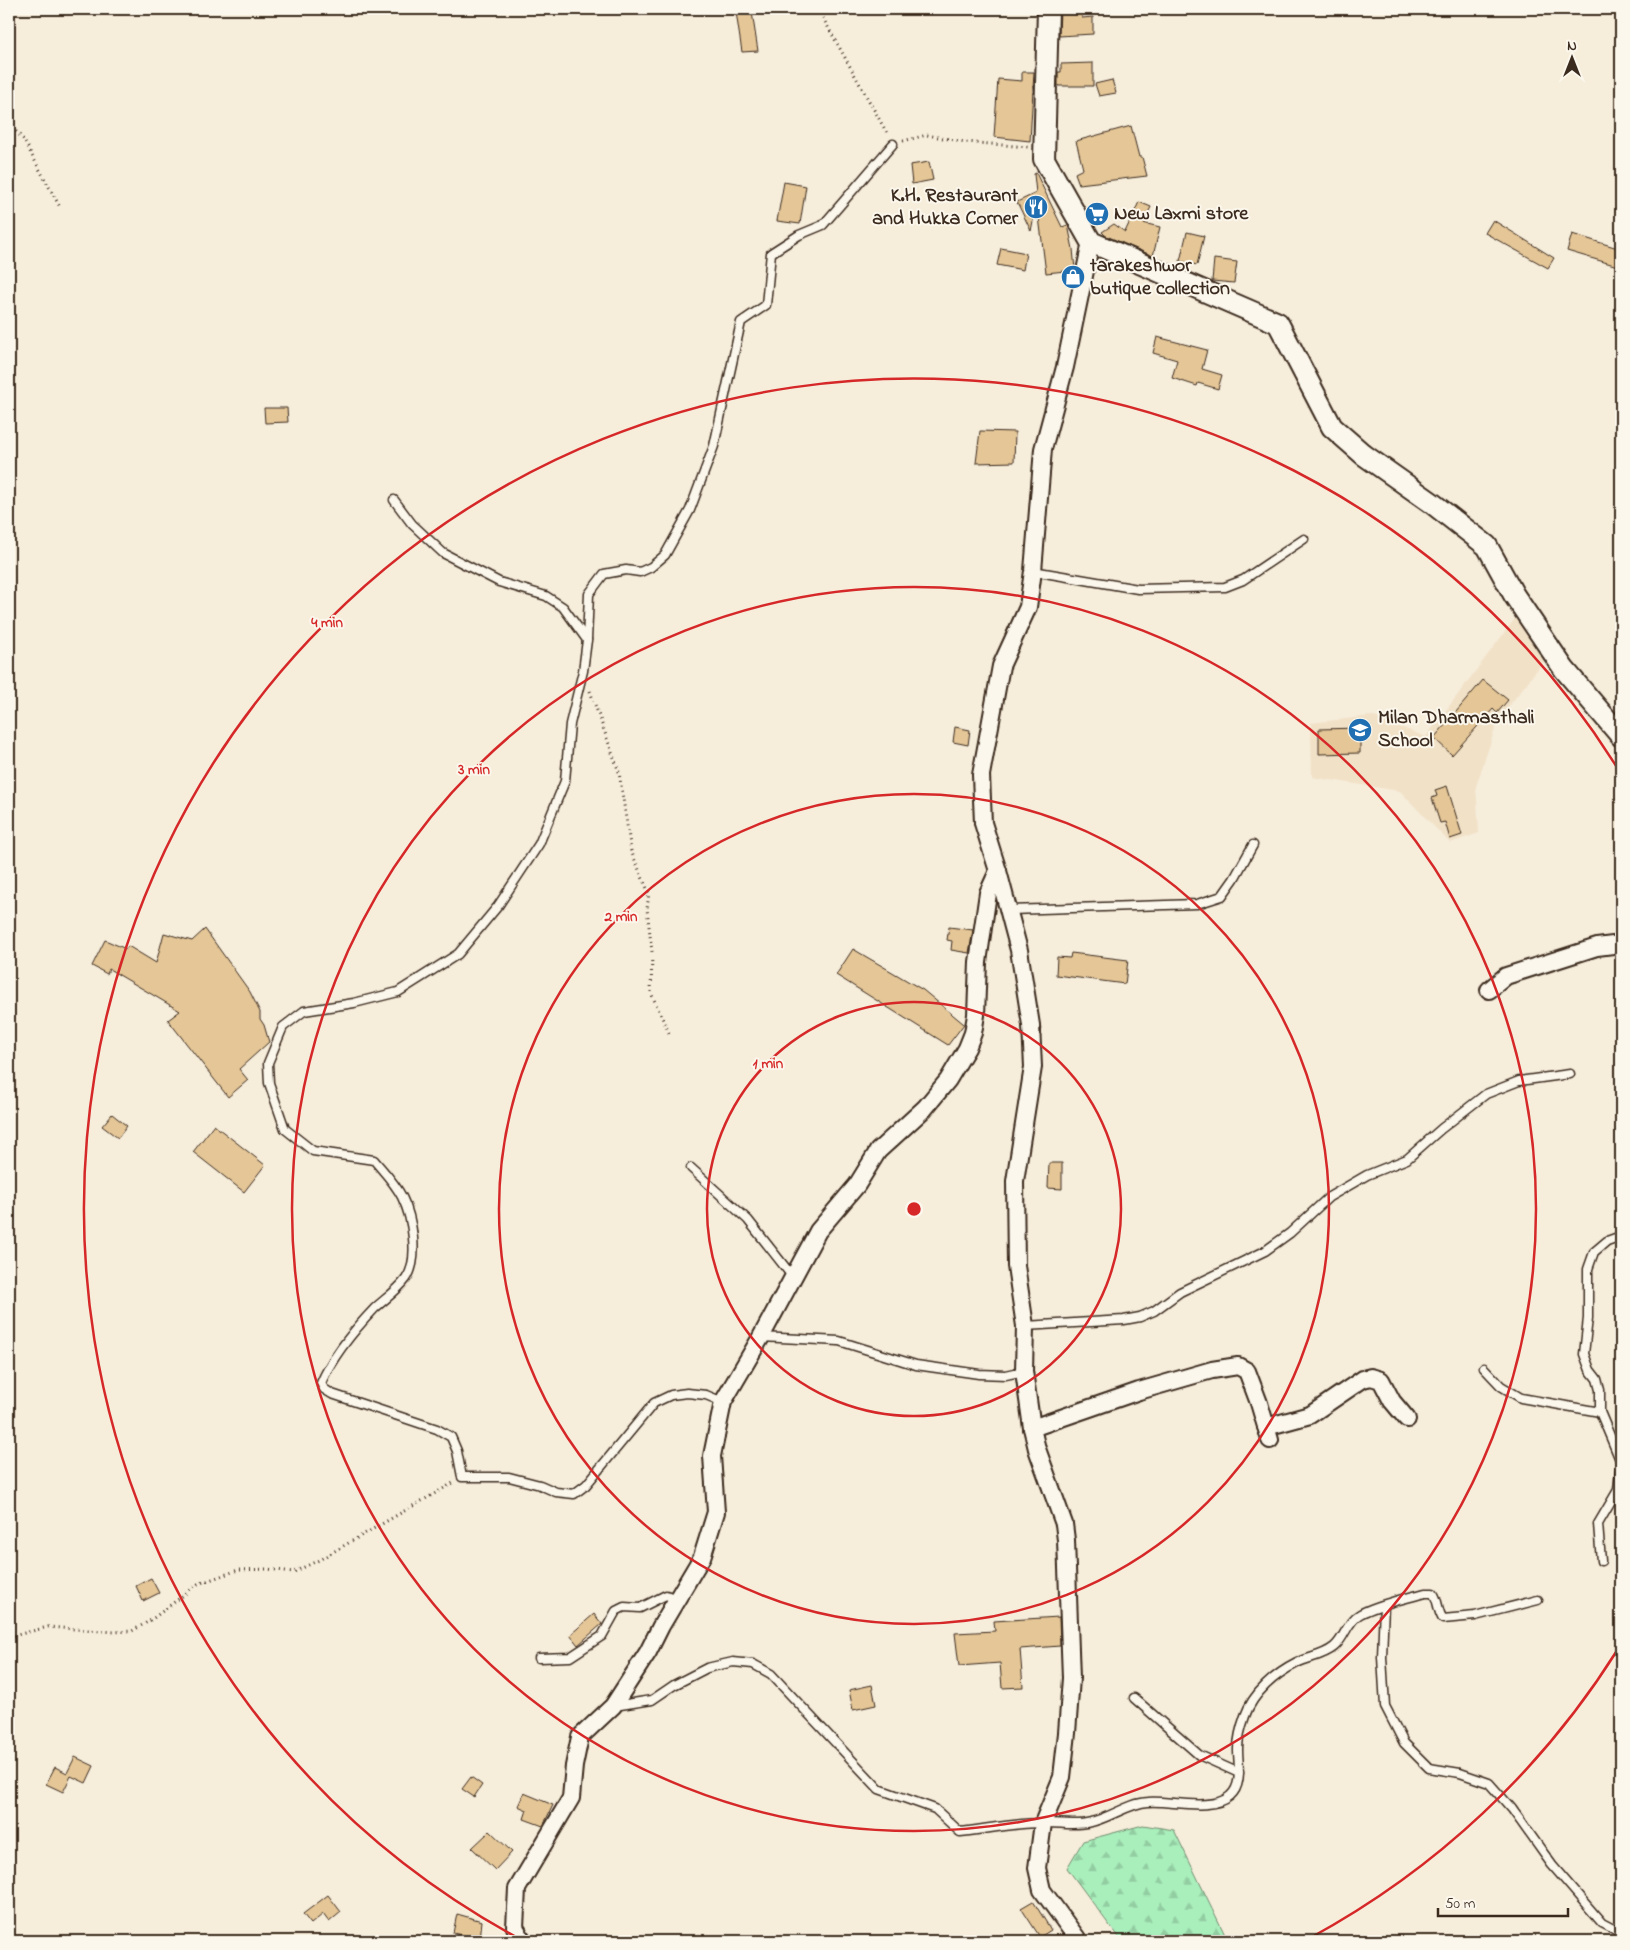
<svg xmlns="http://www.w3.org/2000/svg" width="1630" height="1950" font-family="'Indie Flower',sans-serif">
	<defs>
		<pattern id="forest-firs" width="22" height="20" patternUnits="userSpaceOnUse" patternTransform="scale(1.25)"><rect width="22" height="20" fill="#a9efbc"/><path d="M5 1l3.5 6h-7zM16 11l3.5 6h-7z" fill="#92cda1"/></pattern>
	</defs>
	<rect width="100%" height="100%" fill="#f6eddb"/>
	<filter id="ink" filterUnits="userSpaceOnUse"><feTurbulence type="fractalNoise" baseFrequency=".02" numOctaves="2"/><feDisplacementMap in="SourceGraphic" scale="10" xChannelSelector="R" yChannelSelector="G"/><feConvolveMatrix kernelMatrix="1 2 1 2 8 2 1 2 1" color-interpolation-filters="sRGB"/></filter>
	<g filter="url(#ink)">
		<polygon fill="#f1e1c7" points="1517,616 1546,658 1498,720 1476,786 1479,833 1450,843 1400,791 1312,777 1311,723 1372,716 1426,737"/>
		<polygon fill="url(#forest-firs)" stroke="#728c6d" points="1143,1825 1174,1830 1228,1941 1121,1941 1067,1868 1083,1841"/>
		<g fill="#e4c697" stroke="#3b2a1e">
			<polygon points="1060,9 1082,9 1082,18 1093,17 1093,34 1059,36"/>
			<polygon points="736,12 752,12 758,51 742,52"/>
			<polygon points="1093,63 1093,86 1058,86 1058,72 1061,72 1061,64"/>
			<polygon points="1022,72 1034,72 1030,141 994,137 998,79 1022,81"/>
			<polygon points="1112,80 1116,93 1099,96 1095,84"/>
			<polygon points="1131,126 1139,157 1142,157 1147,176 1079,184 1075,173 1083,169 1076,141"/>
			<polygon points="929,162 933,180 912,184 910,165"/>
			<polygon points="1036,173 1062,227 1068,225 1073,249 1075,270 1046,273 1037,201 1031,231 1017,202 1036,193 1034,174"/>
			<polygon points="784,182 806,186 800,224 777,221"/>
			<polygon points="1139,202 1151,207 1143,223 1160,227 1153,256 1106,236 1102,232 1114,224 1125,232"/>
			<polygon points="1493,220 1554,258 1548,268 1485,233"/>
			<polygon points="1187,232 1204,236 1197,265 1180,261"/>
			<polygon points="1572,234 1621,249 1621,267 1567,251"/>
			<polygon points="1001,248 1026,253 1023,270 997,265"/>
			<polygon points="1214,259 1237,262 1234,283 1212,281"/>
			<polygon points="1157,337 1207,350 1202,369 1222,375 1218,389 1198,383 1197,386 1172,378 1177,360 1153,353"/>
			<polygon points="264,408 287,408 288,422 265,423"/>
			<polygon points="980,431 1015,432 1014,462 976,463"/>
			<polygon points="1483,680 1508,700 1497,713 1493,709 1452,755 1434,738"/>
			<polygon points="955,727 970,730 968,745 953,742"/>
			<polygon points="1360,728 1360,753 1319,754 1319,729"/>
			<polygon points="1447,786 1462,835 1450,839 1445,822 1440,823 1432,798 1437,796 1435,790"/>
			<polygon points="949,927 973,930 969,953 951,950 952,941 947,940"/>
			<polygon points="205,929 250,992 260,1012 260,1019 264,1025 269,1042 239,1069 248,1080 228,1097 168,1020 180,1011 109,969 107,974 92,966 105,940 126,949 128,946 156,963 164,933 192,941"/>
			<polygon points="853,949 923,990 964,1024 948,1045 836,975"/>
			<polygon points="1071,953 1128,960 1125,984 1056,975 1057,957 1070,958"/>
			<polygon points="112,1114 127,1126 118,1138 102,1126"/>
			<polygon points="214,1125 265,1165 244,1192 193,1152"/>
			<polygon points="1049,1163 1062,1163 1062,1189 1048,1188"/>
			<polygon points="151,1578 159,1593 143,1601 136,1586"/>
			<polygon points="594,1614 602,1624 578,1645 570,1635"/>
			<polygon points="1059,1617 1060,1646 1020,1649 1023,1687 1002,1688 1000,1663 959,1666 955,1633 995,1631 994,1621"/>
			<polygon points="872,1685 876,1705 853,1710 849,1690"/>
			<polygon points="75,1757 94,1766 86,1783 71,1776 63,1792 46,1784 55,1767 67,1773"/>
			<polygon points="471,1777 482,1785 474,1797 462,1789"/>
			<polygon points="524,1793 553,1805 543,1826 524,1819 527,1810 518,1806"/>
			<polygon points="490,1831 512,1852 495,1870 472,1848"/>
			<polygon points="328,1895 341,1912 329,1922 323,1914 311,1924 303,1914"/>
			<polygon points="1033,1901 1051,1930 1040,1937 1021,1908"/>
			<polygon points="457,1914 482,1921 480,1939 453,1933"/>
		</g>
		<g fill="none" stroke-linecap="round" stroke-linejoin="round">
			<g stroke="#3b2a1e" stroke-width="11">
				<g id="service">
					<polyline points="394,500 412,524 443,553 499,582 546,596 563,607 587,640"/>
					<polyline points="1033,571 1138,589 1225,587 1243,580 1304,539"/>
					<polyline points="1008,910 1197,904 1222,896 1234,879 1253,845"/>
					<polyline points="691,1168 748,1220 792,1276"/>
					<polyline points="1025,1326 1124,1320 1140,1317 1154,1311 1180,1292 1265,1251 1290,1233 1329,1197 1367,1175 1407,1159 1441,1129 1486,1094 1519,1081 1570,1074"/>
					<polyline points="761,1337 839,1341 916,1365 979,1374 1006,1375 1024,1371"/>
					<polyline points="1484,1368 1501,1386 1521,1398 1600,1412"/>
					<path d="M 723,1402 L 706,1395 L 687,1393 L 671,1395 L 654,1403 L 586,1485 L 574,1494 L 556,1492 L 540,1485 L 509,1477 L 462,1477 L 457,1451 L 451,1437 L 437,1429 L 332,1394 L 324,1389 L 321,1383 C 333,1355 354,1330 375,1308 C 385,1299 398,1290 406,1279 C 420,1259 412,1217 402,1197 C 395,1183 384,1172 374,1160 L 313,1151 L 285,1129 L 269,1083 L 268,1063 L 283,1027 L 304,1011 L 354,1003 L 398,992 L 458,954 L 498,906 L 539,844 L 565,781 L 570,724 L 583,671 L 587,640 L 589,594 L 604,574 L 626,570 L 640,572 L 651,567 L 665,555 L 690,510 L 714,446 L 741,322 L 766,305 L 771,253 L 799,235 L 823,225 L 893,144"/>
					<polyline points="1601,1561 1598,1524 1618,1490 1621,1462 1600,1412 1600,1390 1597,1379 1590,1370 1584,1354 1588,1318 1588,1269 1594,1252 1607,1241 1621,1236"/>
					<polyline points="1384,1605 1382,1657 1385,1706 1404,1743 1429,1768 1460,1773 1489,1783 1512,1809 1552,1865 1602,1923 1621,1933"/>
					<polyline points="539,1658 570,1657 602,1636 616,1611 624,1607 640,1608 666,1595 677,1599"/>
					<polyline points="1134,1698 1199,1755 1239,1773"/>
					<path d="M 614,1706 L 652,1700 L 674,1685 L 707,1668 L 733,1662 L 753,1664 L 771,1674 L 879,1789 L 935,1809 L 960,1832 C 987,1829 1015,1823 1043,1823 C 1060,1822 1073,1827 1091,1822 C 1110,1818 1129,1803 1148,1802 C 1170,1800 1212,1812 1230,1796 C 1243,1785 1238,1764 1238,1749 C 1238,1738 1241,1727 1245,1716 C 1253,1693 1275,1674 1297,1663 C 1309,1657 1323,1656 1334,1647 C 1345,1638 1347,1621 1360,1614 C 1379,1604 1404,1599 1425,1593 L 1433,1593 C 1439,1601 1437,1611 1443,1619 L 1475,1616 L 1538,1600"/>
				</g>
			</g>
			<g stroke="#3b2a1e" stroke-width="20">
				<g id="minor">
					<polyline points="1489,990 1506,976 1597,947 1621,944"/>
					<polyline points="1266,1427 1310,1415 1363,1379 1371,1377 1381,1380 1392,1401 1407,1419"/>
					<polyline points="1032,1428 1139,1391 1212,1370 1238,1366 1247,1371 1259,1403 1270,1440"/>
					<polyline points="523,1941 515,1927 517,1889 571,1798 574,1766 580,1737 613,1706 648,1652 661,1626 702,1557 716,1512 712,1456 723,1402 761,1337 818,1231 857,1185 878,1151 925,1108 948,1080 967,1048 973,1033 976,1015 978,962 988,893 998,871"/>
					<polyline points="1079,1941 1042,1890 1037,1868 1043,1823 1062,1777 1067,1733 1071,1678 1066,1540 1064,1524 1037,1449 1032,1428 1024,1371 1025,1326 1016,1266 1015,1181 1033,1067 1031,1025 1019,950 998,871 983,823 981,775 1001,666 1028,607 1033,571 1043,449 1065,367 1091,242"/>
				</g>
			</g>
			<g stroke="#3b2a1e" stroke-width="24">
				<polyline id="tertiary" points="1048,9 1044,159 1091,242 1278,323 1332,427 1364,455 1432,503 1487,546 1514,595 1564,669 1621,736"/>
			</g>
			<g stroke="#3b2a1e" stroke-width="3" stroke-dasharray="1 4" stroke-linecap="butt">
				<polyline points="818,9 888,135"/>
				<polyline points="9,124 23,139 60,207"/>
				<polyline points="903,141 927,135 965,142 1028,147"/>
				<polyline points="590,691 619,772 631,851 649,893 647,909 652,952 651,993 670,1035"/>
				<polyline points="9,1637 48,1627 115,1632 132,1631 151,1620 198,1584 238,1570 267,1569 294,1572 319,1560 453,1483"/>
			</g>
			<use href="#service" stroke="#fbf7ec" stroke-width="8"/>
			<use href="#minor" stroke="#fbf7ec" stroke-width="16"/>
			<use href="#tertiary" stroke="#fbf7ec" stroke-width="20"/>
		</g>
	</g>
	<g fill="none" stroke="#d62828" stroke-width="2.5">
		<circle cx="914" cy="1209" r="207"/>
		<circle cx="914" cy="1209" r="415"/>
		<circle cx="914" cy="1209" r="622"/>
		<path d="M1618 1649A830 830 0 0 1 1310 1938M518 1938A830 830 0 1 1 1618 769"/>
	</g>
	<defs>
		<g id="restaurant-disc" transform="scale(1.25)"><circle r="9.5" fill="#1f6fb2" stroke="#fbf7ec"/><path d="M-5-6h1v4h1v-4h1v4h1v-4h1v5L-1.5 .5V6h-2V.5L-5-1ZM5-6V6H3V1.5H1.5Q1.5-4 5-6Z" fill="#fff"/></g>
		<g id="supermarket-disc" transform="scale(1.25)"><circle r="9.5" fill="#1f6fb2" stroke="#fbf7ec"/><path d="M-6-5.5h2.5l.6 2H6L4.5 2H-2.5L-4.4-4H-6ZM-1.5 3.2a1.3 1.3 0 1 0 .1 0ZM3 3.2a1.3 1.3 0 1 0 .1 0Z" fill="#fff"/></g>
		<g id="shop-disc" transform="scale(1.25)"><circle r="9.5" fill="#1f6fb2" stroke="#fbf7ec"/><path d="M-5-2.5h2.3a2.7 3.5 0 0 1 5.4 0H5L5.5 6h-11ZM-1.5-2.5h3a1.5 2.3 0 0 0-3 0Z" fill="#fff"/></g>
		<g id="school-disc" transform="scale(1.25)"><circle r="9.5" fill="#1f6fb2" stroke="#fbf7ec"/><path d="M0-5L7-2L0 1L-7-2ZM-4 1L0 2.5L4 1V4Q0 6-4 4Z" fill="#fff"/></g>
	</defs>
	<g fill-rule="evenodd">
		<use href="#restaurant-disc" x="1036" y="207"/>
		<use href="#supermarket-disc" x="1097" y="214"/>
		<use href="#shop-disc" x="1073" y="277"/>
		<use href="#school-disc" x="1360" y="730"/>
	</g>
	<g text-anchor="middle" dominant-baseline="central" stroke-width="4" stroke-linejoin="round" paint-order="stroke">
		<g font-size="20" font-weight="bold" fill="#3b2a1e" stroke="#fbf7ec" text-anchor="start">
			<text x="1018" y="196" text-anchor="end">K.H. Restaurant<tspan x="1018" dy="23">and Hukka Corner</tspan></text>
			<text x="1114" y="214">New Laxmi store</text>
			<text x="1090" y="266">tarakeshwor<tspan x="1090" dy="23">butique collection</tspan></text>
			<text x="1378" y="718">Milan Dharmasthali<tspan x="1378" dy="23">School</tspan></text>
		</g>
	</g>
	<circle cx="914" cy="1209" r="8" fill="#d62828" stroke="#fbf7ec" stroke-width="2.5"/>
	<g font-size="15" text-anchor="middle" font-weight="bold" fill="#d62828" stroke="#fbf7ec" stroke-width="4" stroke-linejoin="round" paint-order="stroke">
		<text x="327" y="627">4 min</text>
		<text x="474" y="774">3 min</text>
		<text x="621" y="921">2 min</text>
		<text x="768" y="1068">1 min</text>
	</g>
	<rect width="1630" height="1950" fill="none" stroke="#fbf7ec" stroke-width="30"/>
	<rect x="15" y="15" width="1600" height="1920" fill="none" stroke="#3b2a1e" stroke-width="2" filter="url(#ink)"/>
	<g transform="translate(1572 58)" stroke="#fbf7ec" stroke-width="4" paint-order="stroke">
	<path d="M0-4L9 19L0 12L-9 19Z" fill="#3b2a1e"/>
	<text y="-8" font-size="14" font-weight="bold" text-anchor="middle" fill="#3b2a1e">N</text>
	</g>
	<path d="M1438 1908v8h130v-8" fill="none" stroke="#3b2a1e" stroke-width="2.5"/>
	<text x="1445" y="1908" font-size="15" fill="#3b2a1e" stroke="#fbf7ec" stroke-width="4" paint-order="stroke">50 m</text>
</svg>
